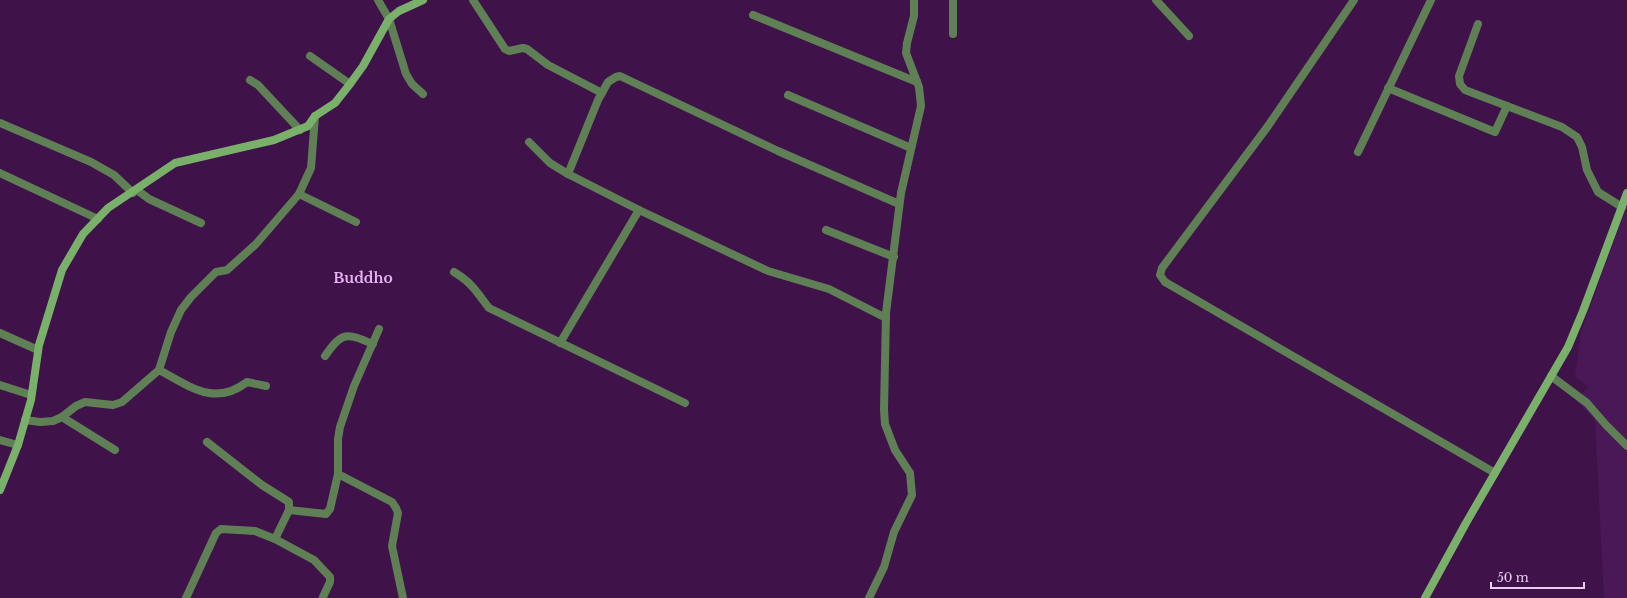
<svg xmlns="http://www.w3.org/2000/svg" width="1627" height="598" font-family="'Libre Baskerville',serif">
	<rect width="100%" height="100%" fill="#3f124a"/>
	<polygon fill="#4b1857" points="1627,206 1627,598 1604,598 1595,419 1575,400 1589,387 1575,377 1581,332"/>
	<g fill="none" stroke-linecap="round" stroke-linejoin="round">
		<g stroke="#5e8054" stroke-width="8">
			<polyline points="378,0 389,19 406,74 412,84 423,94"/>
			<polyline points="473,0 505,49 509,51 523,48 527,49 548,65 602,93"/>
			<polyline points="953,0 953,34"/>
			<polyline points="1156,0 1189,36"/>
			<polyline points="1354,0 1268,126 1162,268 1160,275 1165,282 1495,473"/>
			<polyline points="753,15 917,82"/>
			<polyline points="1478,24 1459,76 1460,84 1465,90 1562,127 1577,137 1582,147 1587,170 1598,192 1622,207"/>
			<polyline points="310,56 350,84"/>
			<polyline points="250,80 258,85 300,130"/>
			<polyline points="1388,88 1495,132 1507,106"/>
			<polyline points="788,95 911,148"/>
			<polyline points="0,123 91,162 114,175 133,193"/>
			<polyline points="529,142 550,163 568,174 639,210 768,271 829,289 886,318"/>
			<polyline points="1358,152 1431,0"/>
			<polyline points="0,173 98,219"/>
			<polyline points="568,174 598,100 608,82 616,77 620,76 778,151 899,204"/>
			<polyline points="137,190 149,199 201,223"/>
			<polyline points="299,194 356,222"/>
			<polyline points="826,230 894,257"/>
			<path d="M 454,272 C 472,283 476,291 489,308 L 685,403"/>
			<polyline points="0,333 38,350"/>
			<polyline points="560,343 639,210"/>
			<path d="M 325,356 C 342,331 347,333 373,344"/>
			<path d="M 159,370 C 189,386 215,407 247,382 L 266,386"/>
			<polyline points="1551,376 1587,403 1606,425 1627,446"/>
			<polyline points="0,385 31,395"/>
			<polyline points="62,417 115,450"/>
			<polyline points="25,420 40,422 53,421 62,417 76,406 85,402 113,405 122,402 159,370 171,332 181,310 191,297 216,272 227,270 256,244 299,194 311,168 315,116"/>
			<polyline points="0,440 18,445"/>
			<polyline points="207,442 262,485 289,502 289,510"/>
			<polyline points="338,474 392,502 396,508 398,513 392,546 403,598"/>
			<polyline points="275,539 289,510 326,514 330,509 338,474 338,439 340,427 354,386 379,329"/>
			<polyline points="186,598 216,533 221,529 255,531 275,539 314,560 330,577 330,582 323,597"/>
			<polyline points="869,598 884,567 894,532 912,495 910,473 895,450 885,424 884,410 886,313 901,193 921,106 919,87 906,53 907,43 914,16 914,0"/>
		</g>
		<g stroke="#7ab16a" stroke-width="8">
			<polyline points="0,490 18,445 31,400 39,345 62,270 83,234 108,208 175,163 274,140 308,126 315,116 335,103 350,84 363,66 389,19 399,11 423,0"/>
			<polyline points="1425,598 1466,523 1568,347 1583,311 1627,193"/>
		</g>
	</g>
	<g text-anchor="middle" dominant-baseline="central" stroke-width="4" stroke-linejoin="round" paint-order="stroke">
		<g font-size="14" font-weight="bold" fill="#e5b1f3" stroke="#3f124a">
			<text x="363" y="278">Buddho</text>
		</g>
	</g>
	<path d="M1491 582v6h93v-6" fill="none" stroke="#eacff1" stroke-width="2"/>
	<text x="1497" y="582" font-size="12" fill="#eacff1" stroke="#3f124a" stroke-width="3" paint-order="stroke">50 m</text>
</svg>
